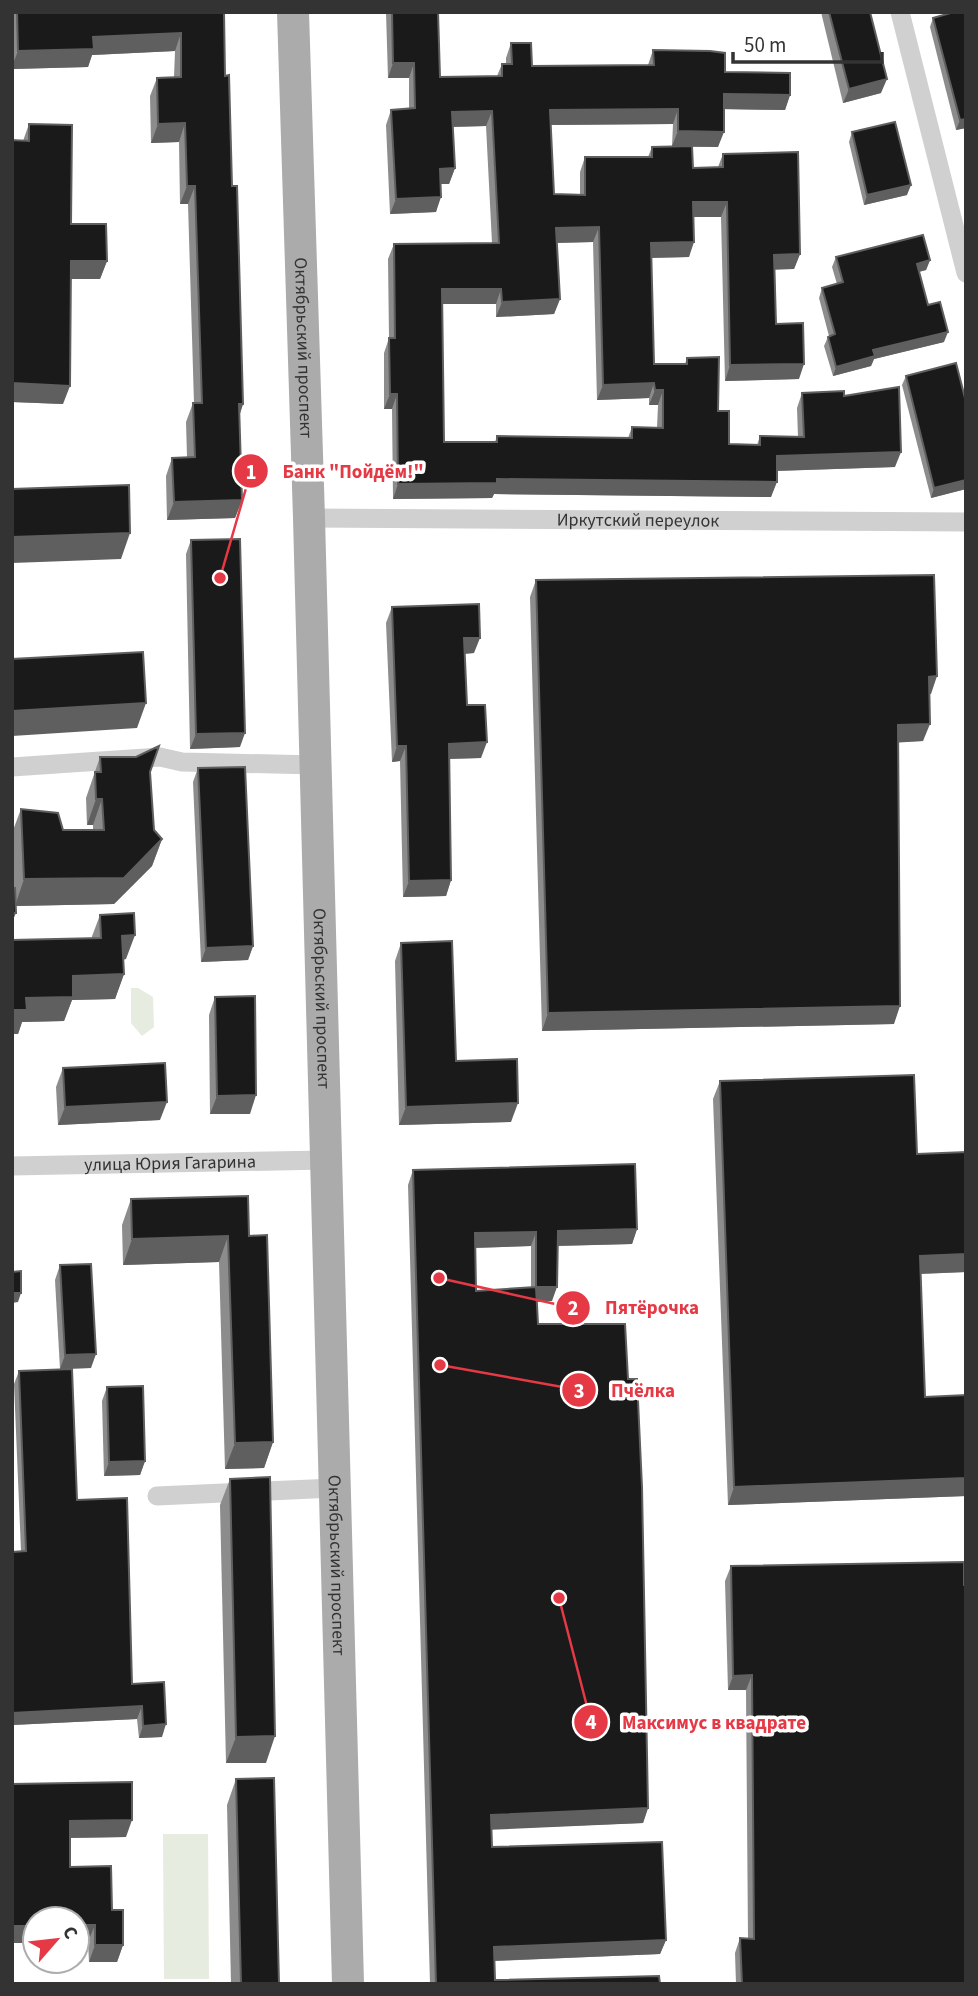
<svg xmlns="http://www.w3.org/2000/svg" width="978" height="1996" font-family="'Source Sans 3',sans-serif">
	<rect width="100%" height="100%" fill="#fff"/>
	<g fill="#e6ecdf">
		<polygon points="131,988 138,988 153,997 154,1027 142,1036 131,1023"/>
		<polygon points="163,1834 208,1834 209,1979 164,1979"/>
	</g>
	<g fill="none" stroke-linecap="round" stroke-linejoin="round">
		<g stroke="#d0d0d0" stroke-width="19">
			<polyline points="900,12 966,273"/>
			<path id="s1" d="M 309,518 L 966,522"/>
			<polyline points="12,767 160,757 182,762 316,765"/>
			<path id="s2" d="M 12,1166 L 326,1160"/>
			<polyline points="157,1496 334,1488"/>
		</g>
		<path stroke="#ababab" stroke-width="32" id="s3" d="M 293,12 L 309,518 L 348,1984"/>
	</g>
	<g fill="#8c8c8c" fill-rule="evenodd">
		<polygon points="12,12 224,12 225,76 232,186 243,404 239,416 242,500 235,518 167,520 166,476 172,458 187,457 186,422 193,403 194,403 188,204 180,204 179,142 151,143 150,96 157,78 174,77 175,51 92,55 88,67 12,69"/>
		<path d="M 386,12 L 438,12 L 440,77 L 497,76 L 502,64 L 506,64 L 506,58 L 511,43 L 532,66 L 648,65 L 653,50 L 725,72 L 790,95 L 785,110 L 724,109 L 718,147 L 692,147 L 693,168 L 718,167 L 723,154 L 800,254 L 794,269 L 775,269 L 776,324 L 799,379 L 725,381 L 721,217 L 694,217 L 689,257 L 651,258 L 654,364 L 685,364 L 687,358 L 718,411 L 729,444 L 757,445 L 760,436 L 798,437 L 797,408 L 802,393 L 844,396 L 895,467 L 777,471 L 771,497 L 494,494 L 492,498 L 393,499 L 392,409 L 384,409 L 384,353 L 389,338 L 388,259 L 394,244 L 492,243 L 486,126 L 453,127 L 455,168 L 449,184 L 441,184 L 436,212 L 390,214 L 386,125 L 391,110 L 409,108 L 409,78 L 388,78 ZM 673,124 L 672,146 L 652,147 L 648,157 L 585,157 L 580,172 L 580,194 L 554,194 L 551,125 ZM 593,242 L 597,400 L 649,398 L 649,405 L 658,405 L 657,428 L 632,427 L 628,438 L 497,436 L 495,442 L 444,442 L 442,304 L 496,304 L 496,317 L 554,314 L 560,299 L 557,243 Z"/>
		<polygon points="821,12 870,12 881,93 843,103"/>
		<polygon points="966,12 966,128 956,130 930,27 933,18"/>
		<polygon points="29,124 71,224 107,261 100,279 71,279 63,404 12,402 12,140 23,141"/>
		<polygon points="852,132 907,195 864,205 849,142"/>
		<polygon points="836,257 930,260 926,270 919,272 928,305 944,342 874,359 871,366 833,376 824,346 828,337 829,336 819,298 822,288 837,284 832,267"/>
		<polygon points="906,376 966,402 966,489 931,498 902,385"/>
		<polygon points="191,540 240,747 190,749 186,554"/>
		<polygon points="536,580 931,694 929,694 923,741 898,742 894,1024 542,1031 530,597"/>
		<polygon points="392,607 474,653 465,654 467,705 481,758 449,759 451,880 446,896 403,897 400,761 392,762 386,623"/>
		<polygon points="100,757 150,772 154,830 162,839 152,866 114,904 16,906 12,922 12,888 14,888 12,833 21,809 63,830 93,830 93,825 87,825 86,798"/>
		<polygon points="198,768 253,946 248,960 201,962 193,782"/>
		<polygon points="100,915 126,959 123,960 124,974 115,999 72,1000 64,1021 22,1022 18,1034 12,1034 12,940 91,939"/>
		<polygon points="401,943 456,1061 511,1122 399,1125 395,961"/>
		<polygon points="215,997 250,1114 210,1114 209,1015"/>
		<polygon points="63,1068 160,1120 58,1125 56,1087"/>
		<polygon points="720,1081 917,1154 966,1272 921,1274 925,1397 966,1395 966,1496 728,1505 713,1099"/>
		<path d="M 413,1170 L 637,1229 L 632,1244 L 557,1246 L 552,1301 L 537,1302 L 538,1324 L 648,1808 L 643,1823 L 491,1829 L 492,1847 L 666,1940 L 660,1954 L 495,1961 L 495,1980 L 660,1984 L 430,1984 L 408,1185 ZM 531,1246 L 531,1287 L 476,1291 L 475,1248 Z"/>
		<polygon points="131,1199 249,1236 273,1442 264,1468 225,1469 219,1262 123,1265 122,1225"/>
		<polygon points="60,1265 91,1368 60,1369 55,1280"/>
		<polygon points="19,1371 77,1500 132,1684 162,1737 139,1738 137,1719 12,1725 12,1552 21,1551 14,1384"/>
		<polygon points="107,1387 145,1461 140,1475 104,1476 102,1401"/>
		<polygon points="230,1479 266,1763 226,1763 220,1505"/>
		<polygon points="731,1566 964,1585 966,1984 736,1984 735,1953 740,1938 748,1939 746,1690 728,1690 725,1581"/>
		<polygon points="236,1779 279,1984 231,1984 227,1805"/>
		<polygon points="12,1784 126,1837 70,1838 70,1867 112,1910 123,1945 117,1962 89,1962 88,1942 12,1943"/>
	</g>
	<g fill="#5f5f5f">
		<polygon points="181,33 175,51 92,55 88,67 12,69 12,66 18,51 93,37"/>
		<polygon points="393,63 414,63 409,78 388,78"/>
		<polygon points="887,79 881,93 843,103 849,89"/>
		<polygon points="724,94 790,95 785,110 719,109"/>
		<polygon points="678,109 673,124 545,125 550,110"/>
		<polygon points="492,111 486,126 446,127 452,112"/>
		<polygon points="966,119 966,128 956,130 960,120"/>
		<polygon points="185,123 179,142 151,143 158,124"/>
		<polygon points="678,131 724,132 718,147 672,146"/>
		<polygon points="455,168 449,184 434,184 440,169"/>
		<polygon points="911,185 907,195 864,205 867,195"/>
		<polygon points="187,186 195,186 188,204 180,204"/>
		<polygon points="441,197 436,212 390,214 396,199"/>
		<polygon points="693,202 727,202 721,217 688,217"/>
		<polygon points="599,227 593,242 551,243 556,228"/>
		<polygon points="694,242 689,257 645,258 651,243"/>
		<polygon points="800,254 794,269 769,270 774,255"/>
		<polygon points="930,260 926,270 914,273 917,264"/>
		<polygon points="71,261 107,261 100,279 64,279"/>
		<polygon points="442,289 501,289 496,304 436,304"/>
		<polygon points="560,299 554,314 496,317 502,302"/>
		<polygon points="948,332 944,342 874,359 871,366 833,376 836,367 873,350"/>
		<polygon points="804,364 799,379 725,381 730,365"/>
		<polygon points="12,383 70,386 63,404 12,402"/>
		<polygon points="654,383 649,398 597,400 603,385"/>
		<polygon points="655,390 663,390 658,405 649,405"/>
		<polygon points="390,394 397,394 392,409 384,409"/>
		<polygon points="239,404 243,404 237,423"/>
		<polygon points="901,452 895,467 772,471 777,456"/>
		<polygon points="497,479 777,482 771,497 494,494 492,498 393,499 398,484"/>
		<polygon points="966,480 966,489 931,498 934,488"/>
		<polygon points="242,500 235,518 167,520 174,502"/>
		<polygon points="130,533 121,559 12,563 12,537"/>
		<polygon points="464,638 480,638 474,653 459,654"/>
		<polygon points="937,676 931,694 922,694 929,677"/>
		<polygon points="146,703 137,728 12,736 12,711"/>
		<polygon points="930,724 923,741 891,743 898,725"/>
		<polygon points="245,733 240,747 190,749 196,734"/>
		<polygon points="487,742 481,758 443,759 449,744"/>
		<polygon points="397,746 406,746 400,761 392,762"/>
		<polygon points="96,799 102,799 93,825 87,825"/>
		<polygon points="162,839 152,866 114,904 15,906 24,879"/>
		<polygon points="451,880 446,896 403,897 409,881"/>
		<polygon points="12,913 16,913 12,922"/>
		<polygon points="135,935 126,959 113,960 122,936"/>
		<polygon points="253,946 248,960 201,962 206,948"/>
		<polygon points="124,974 115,999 72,1000 64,1021 22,1022 18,1034 12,1034 12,1010 26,998 73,976"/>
		<polygon points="900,1006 894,1024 542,1031 548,1013"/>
		<polygon points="256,1095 250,1114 210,1114 217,1096"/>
		<polygon points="167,1102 160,1120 58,1125 65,1107"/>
		<polygon points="518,1103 511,1122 399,1125 406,1107"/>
		<polygon points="637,1229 632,1244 552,1246 558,1231"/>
		<polygon points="536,1232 531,1246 469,1248 475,1233"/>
		<polygon points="228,1236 219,1262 123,1265 132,1239"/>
		<polygon points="966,1254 966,1272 914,1274 920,1256"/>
		<polygon points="536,1287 557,1287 552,1301 531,1302"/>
		<polygon points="12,1293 21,1293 18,1302 12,1303"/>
		<polygon points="96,1354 91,1368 60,1369 65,1355"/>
		<polygon points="273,1442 264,1468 225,1469 235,1443"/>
		<polygon points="145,1461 140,1475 104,1476 109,1462"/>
		<polygon points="966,1478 966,1496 728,1505 734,1487"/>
		<polygon points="752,1675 746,1690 728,1690 733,1676"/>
		<polygon points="142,1706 137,1719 12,1725 12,1713"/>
		<polygon points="166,1724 162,1737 139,1738 143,1726"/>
		<polygon points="275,1736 266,1763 226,1763 236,1737"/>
		<polygon points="648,1808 643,1823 485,1830 491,1815"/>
		<polygon points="132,1820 126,1837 64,1838 70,1821"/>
		<polygon points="77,1925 95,1925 88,1942 77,1942"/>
		<rect x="12" y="1926" width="23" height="17"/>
		<polygon points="666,1940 660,1954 489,1961 494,1947"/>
		<polygon points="95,1945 123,1945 117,1962 89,1962"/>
	</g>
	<g fill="#1a1a1a" stroke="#5f5f5f" stroke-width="2" fill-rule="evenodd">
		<polygon points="17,12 224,12 225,76 229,75 232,186 237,186 243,404 239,404 242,500 174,502 172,458 195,457 193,403 202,403 195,186 187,186 185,123 158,124 157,78 181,77 181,33 93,37 94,49 18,51"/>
		<path d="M 392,12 L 438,12 L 440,77 L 502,76 L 502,64 L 512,64 L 511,43 L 531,43 L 532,66 L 654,65 L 653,50 L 710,51 L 725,53 L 725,72 L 790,73 L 790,95 L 724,94 L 724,132 L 678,131 L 678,109 L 550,110 L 554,194 L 585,195 L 585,157 L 652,157 L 652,147 L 692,146 L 693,168 L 723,167 L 723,154 L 798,152 L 800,254 L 774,255 L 776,324 L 803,323 L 804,364 L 730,365 L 727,202 L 693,202 L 694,242 L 651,243 L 654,364 L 687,364 L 687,358 L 719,357 L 718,411 L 729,411 L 729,444 L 760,445 L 760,436 L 804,437 L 802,393 L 844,391 L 844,396 L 899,387 L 901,452 L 777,456 L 777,482 L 497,479 L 497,483 L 398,484 L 397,394 L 390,394 L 389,338 L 395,338 L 394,244 L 499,243 L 492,111 L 452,112 L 455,168 L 440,169 L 441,197 L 396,199 L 391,110 L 415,108 L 414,63 L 393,63 ZM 599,227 L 603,385 L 654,383 L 655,390 L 663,390 L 663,428 L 632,427 L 632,438 L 497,436 L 497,442 L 444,442 L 442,289 L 501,289 L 502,302 L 560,299 L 556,228 Z"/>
		<polygon points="829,12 870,12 887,79 849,89"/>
		<polygon points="954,12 966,12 966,119 960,120 933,18"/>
		<polygon points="895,122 911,185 867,195 852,132"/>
		<polygon points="29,124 72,125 71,224 106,224 107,261 71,261 70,386 12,383 12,140 29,141"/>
		<polygon points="923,235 930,260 917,264 928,305 940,302 948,332 873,350 875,356 836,367 828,337 835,334 822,288 843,282 836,257"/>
		<polygon points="956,363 966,402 966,480 934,488 906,376"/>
		<polygon points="129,485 130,533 12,537 12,489"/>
		<polygon points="240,539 245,733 196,734 191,540"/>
		<polygon points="934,575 937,676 929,677 930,724 898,725 900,1006 548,1013 536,580"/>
		<polygon points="479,604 480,638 464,638 467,705 485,705 487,742 449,744 451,880 409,881 406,746 397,746 392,607"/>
		<polygon points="143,652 146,703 12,711 12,659"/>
		<polygon points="159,746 150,772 154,830 162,839 124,878 24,879 21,809 58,813 63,830 104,830 102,799 96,799 95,772 101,772 100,757 136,757"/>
		<polygon points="245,767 253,946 206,948 198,768"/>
		<polygon points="12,888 15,888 16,913 12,913"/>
		<polygon points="134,913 135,935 122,936 124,974 73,976 73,997 26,998 27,1010 12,1010 12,940 101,938 100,915"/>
		<polygon points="452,941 456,1061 517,1059 518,1103 406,1107 401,943"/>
		<polygon points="255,996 256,1095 217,1096 215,997"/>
		<polygon points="165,1063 167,1102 65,1107 63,1068"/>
		<polygon points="914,1075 917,1154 966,1152 966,1254 920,1256 925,1397 966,1395 966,1478 734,1487 720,1081"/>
		<path d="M 635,1164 L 637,1229 L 558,1231 L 557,1287 L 536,1287 L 538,1324 L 625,1324 L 628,1379 L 637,1379 L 642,1487 L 648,1808 L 491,1815 L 492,1847 L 662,1842 L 666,1940 L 494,1947 L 495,1980 L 659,1976 L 660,1984 L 436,1984 L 413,1170 ZM 536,1232 L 536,1287 L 476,1291 L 475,1233 Z"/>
		<polygon points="248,1196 249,1236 267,1235 273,1442 235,1443 228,1236 132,1239 131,1199"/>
		<polygon points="91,1264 96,1354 65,1355 60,1265"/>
		<polygon points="21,1271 21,1293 12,1293 12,1272"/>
		<polygon points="72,1369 77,1500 127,1498 132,1684 164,1682 166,1724 143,1726 142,1706 12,1713 12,1552 26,1551 19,1371"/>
		<polygon points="143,1386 145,1461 109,1462 107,1387"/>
		<polygon points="270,1477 275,1736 236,1737 230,1479"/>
		<polygon points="964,1562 964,1585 966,1585 966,1984 742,1984 740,1938 754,1939 752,1675 733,1676 731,1566"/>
		<polygon points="274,1778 279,1984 241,1984 236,1779"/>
		<polygon points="132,1782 132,1820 70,1821 70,1867 111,1866 112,1910 123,1910 123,1945 95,1945 95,1925 77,1925 77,1919 35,1919 35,1926 12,1926 12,1784"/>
	</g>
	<g text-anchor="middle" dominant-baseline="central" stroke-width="7" stroke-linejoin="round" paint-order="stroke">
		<g font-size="18" fill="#333" stroke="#fff">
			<text stroke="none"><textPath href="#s3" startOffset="336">Октябрьский проспект</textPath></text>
			<text stroke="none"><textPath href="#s1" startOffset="329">Иркутский переулок</textPath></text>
			<text stroke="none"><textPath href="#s3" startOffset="987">Октябрьский проспект</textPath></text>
			<text stroke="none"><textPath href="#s2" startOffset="158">улица Юрия Гагарина</textPath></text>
			<text stroke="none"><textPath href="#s3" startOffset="1554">Октябрьский проспект</textPath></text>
		</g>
	</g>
	<path fill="none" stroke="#e63946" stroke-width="2.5" d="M220 578L251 471M439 1278L573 1308M440 1365L579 1390M559 1598L591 1722"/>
	<g fill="#e63946" stroke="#fff" stroke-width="2.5">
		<circle cx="220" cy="578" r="7"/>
		<circle cx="439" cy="1278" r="7"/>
		<circle cx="440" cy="1365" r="7"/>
		<circle cx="559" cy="1598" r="7"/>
		<circle cx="251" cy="471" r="18"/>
		<circle cx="573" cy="1308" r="18"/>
		<circle cx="579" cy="1390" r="18"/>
		<circle cx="591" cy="1722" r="18"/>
	</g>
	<g font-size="21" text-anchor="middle" font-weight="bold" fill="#fff">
		<text x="251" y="479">1</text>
		<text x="573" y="1315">2</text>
		<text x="579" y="1398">3</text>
		<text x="591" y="1729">4</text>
	</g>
	<g font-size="19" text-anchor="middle" font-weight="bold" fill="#e63946" stroke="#fff" stroke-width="7" stroke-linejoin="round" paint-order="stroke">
		<text x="353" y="478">Банк "Пойдём!"</text>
		<text x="652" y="1314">Пятёрочка</text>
		<text x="643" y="1397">Пчёлка</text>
		<text x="714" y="1729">Максимус в квадрате</text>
	</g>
	<rect width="978" height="1996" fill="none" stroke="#333333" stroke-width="28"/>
	<g transform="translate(56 1940) rotate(62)"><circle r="33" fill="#ffffff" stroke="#adadad" stroke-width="2"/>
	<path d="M0-5L12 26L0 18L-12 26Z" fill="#e63946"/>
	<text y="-10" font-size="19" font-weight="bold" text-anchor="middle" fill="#333333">С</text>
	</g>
	<path d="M733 52v10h149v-10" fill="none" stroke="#333333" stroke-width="3.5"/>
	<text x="744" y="52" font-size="21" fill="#333333" stroke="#ffffff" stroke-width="5" paint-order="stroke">50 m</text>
</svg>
